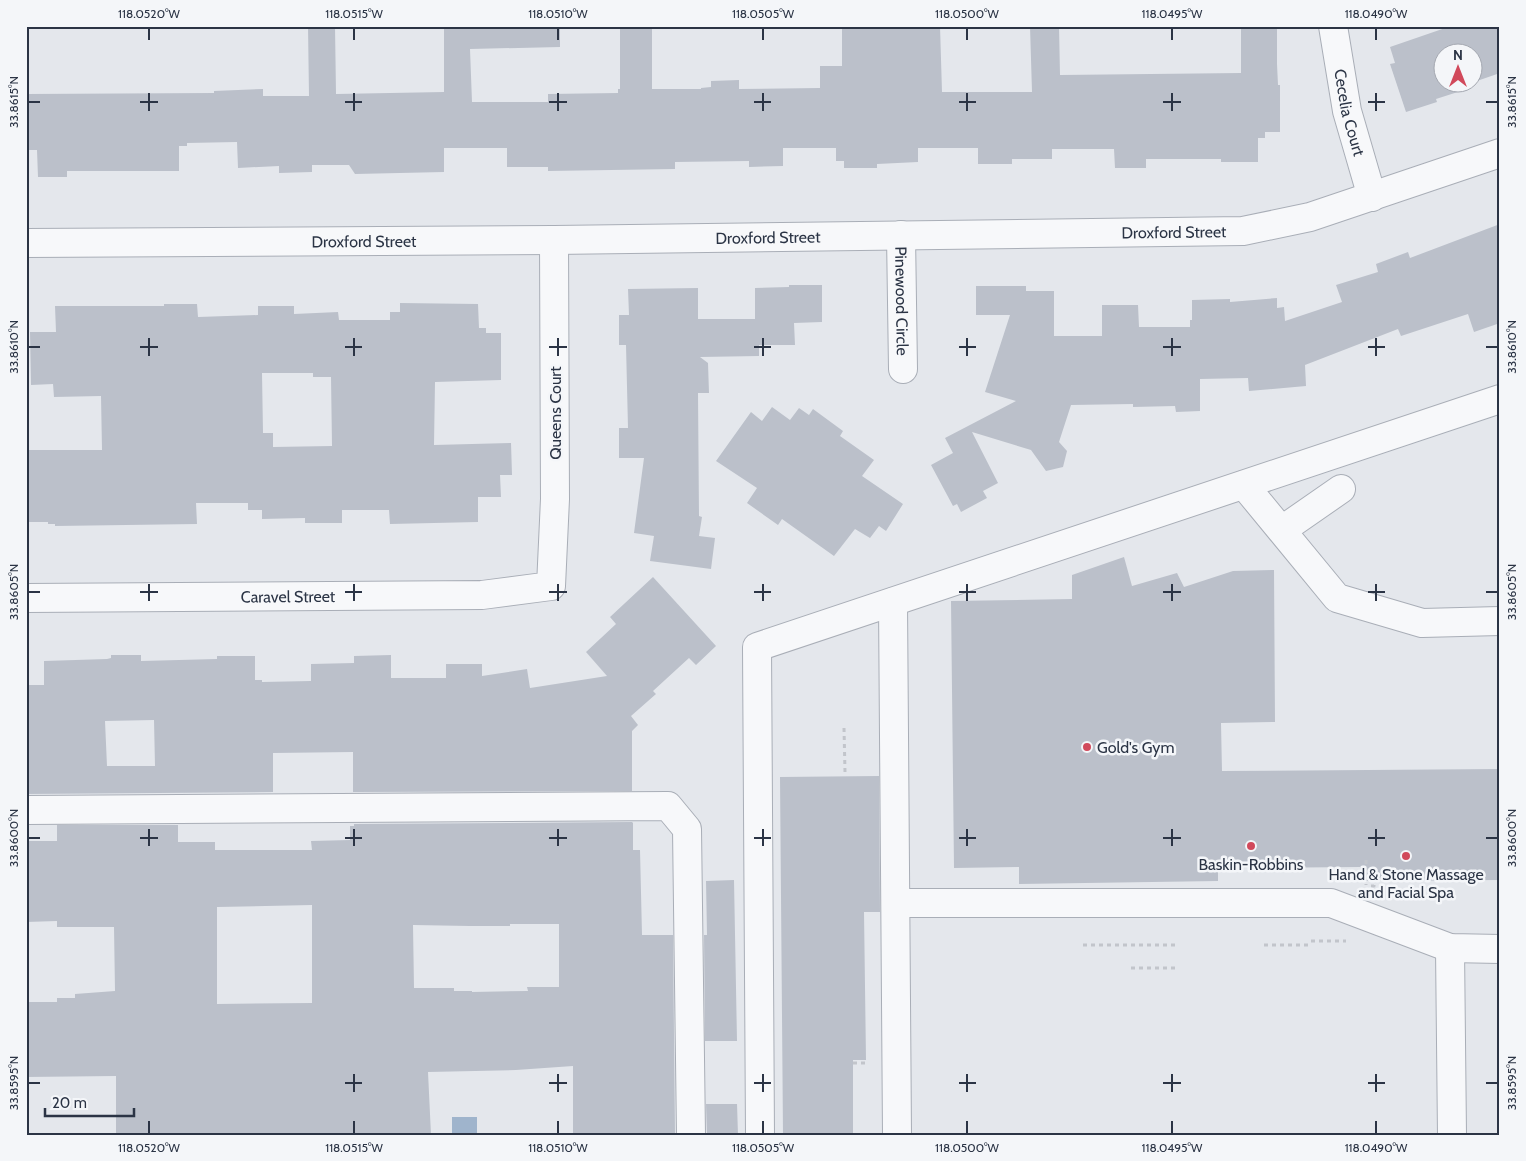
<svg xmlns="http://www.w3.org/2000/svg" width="1526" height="1161" font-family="Cabin,sans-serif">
	<rect width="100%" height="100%" fill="#e4e7ec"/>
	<rect fill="#9fb4cc" x="452" y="1117" width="25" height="18"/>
	<g fill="#bbc0ca" fill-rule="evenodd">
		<polygon points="308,26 335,26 336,94 444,92 444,26 560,26 560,47 470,49 472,102 548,102 548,94 618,93 618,89 620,89 620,26 652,26 652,89 701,89 701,88 711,87 711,81 739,80 739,89 820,88 820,66 842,66 842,26 940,26 942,92 1032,92 1030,26 1059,26 1060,75 1241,73 1241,26 1277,26 1277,64 1278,85 1280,85 1280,132 1265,132 1265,138 1258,138 1258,162 1221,162 1221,159 1146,159 1146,168 1115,168 1114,149 1052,149 1052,159 1012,159 1012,164 978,164 978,148 918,148 918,162 877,164 877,168 844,168 844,161 836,161 836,148 783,148 783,166 749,167 749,161 675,162 675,169 548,171 548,167 507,167 507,148 444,148 444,172 355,174 349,165 312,165 312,172 279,173 279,166 238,168 237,142 187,143 187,146 179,146 179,171 67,171 67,177 38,177 37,150 26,150 26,94 214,93 214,91 263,89 263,96 309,96"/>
		<polygon points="1451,26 1500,26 1500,73 1474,82 1474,52 1444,52 1444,82 1471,82 1463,85 1464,90 1436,99 1437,102 1406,112 1390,64 1395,63 1390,47"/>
		<polygon points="1500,224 1500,323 1474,332 1468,314 1401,336 1398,329 1305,365 1306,386 1249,391 1248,378 1200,379 1200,411 1176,412 1175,406 1133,407 1133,404 1071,405 1059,442 1067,451 1063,467 1046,471 1031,450 972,432 998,483 983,491 987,498 961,512 957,504 953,506 931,465 953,453 945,438 1016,401 985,392 1010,315 976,315 976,286 1026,286 1026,291 1054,291 1054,336 1102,336 1102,305 1138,305 1139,327 1190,327 1190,320 1192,320 1192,300 1230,299 1230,302 1277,298 1277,308 1284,307 1285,321 1342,302 1336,285 1378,272 1376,264 1408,252 1410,258"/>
		<polygon points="789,285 822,285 822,322 794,323 795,345 759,345 759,356 700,357 708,363 709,393 698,393 699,516 702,517 699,536 715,538 711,569 650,561 654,536 634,533 644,458 619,458 619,428 628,428 626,345 619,345 619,315 629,315 628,289 698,288 698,319 755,319 755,288 789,287"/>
		<path d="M 400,303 L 478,304 L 479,328 L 486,328 L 486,333 L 501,333 L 501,380 L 435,382 L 434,445 L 511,443 L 512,475 L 500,475 L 501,497 L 478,497 L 478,522 L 390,524 L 389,510 L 342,510 L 342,523 L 305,523 L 305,518 L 262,519 L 262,510 L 248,510 L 248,503 L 196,503 L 197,524 L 55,526 L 55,524 L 48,524 L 48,522 L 29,522 L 29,450 L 102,450 L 101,396 L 54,397 L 53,384 L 31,385 L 30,332 L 56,332 L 55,306 L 164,306 L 164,304 L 197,304 L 198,317 L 258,315 L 258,306 L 294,306 L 294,314 L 338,312 L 339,320 L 390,320 L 390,312 L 400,312 ZM 262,373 L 313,373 L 313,377 L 331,377 L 332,446 L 273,447 L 273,433 L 263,433 Z"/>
		<polygon points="772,407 790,420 799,408 809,415 813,409 843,431 840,436 874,460 862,476 903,504 886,531 879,526 870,538 855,529 834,556 782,519 778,525 747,503 757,488 716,461 751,412 762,421"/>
		<polygon points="1124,557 1132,586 1177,573 1184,587 1233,571 1274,570 1275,722 1221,723 1222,771 1500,769 1500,880 1360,881 1360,867 1218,868 1218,881 1019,884 1019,867 954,868 951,601 1072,599 1072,575"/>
		<path d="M 653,577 L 716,646 L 696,665 L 689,658 L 653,691 L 656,694 L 631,716 L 638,725 L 632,731 L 632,791 L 353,792 L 353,752 L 273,753 L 273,792 L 26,794 L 26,685 L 44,685 L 44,661 L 107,659 L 111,658 L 111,655 L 141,655 L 141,661 L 217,659 L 217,656 L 255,656 L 255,680 L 262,680 L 262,682 L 311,681 L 311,664 L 354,663 L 354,656 L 391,655 L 391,678 L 446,678 L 446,664 L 482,664 L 482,676 L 527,669 L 530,688 L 607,676 L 586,652 L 616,624 L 610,617 ZM 154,720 L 155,766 L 107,766 L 105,721 Z"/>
		<polygon points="879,776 880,912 864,912 866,1060 853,1060 853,1135 783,1135 780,777"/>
		<path d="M 632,822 L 633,823 L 633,850 L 640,850 L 642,935 L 673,935 L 675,1135 L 573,1135 L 573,1066 L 516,1070 L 428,1072 L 431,1135 L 116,1135 L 116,1076 L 26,1077 L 26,1002 L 57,1002 L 57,998 L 75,998 L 75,994 L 115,991 L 114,927 L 57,927 L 57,921 L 26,922 L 26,841 L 57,841 L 57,825 L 178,825 L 178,842 L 215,842 L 215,850 L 312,850 L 311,841 L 350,840 L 350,826 L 354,826 L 354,824 ZM 312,905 L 312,1003 L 217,1004 L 217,907 ZM 510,924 L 559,924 L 559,987 L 527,987 L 528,991 L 472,992 L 472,991 L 454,991 L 454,988 L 414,988 L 413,925 L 470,926 L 510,926 Z"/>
		<polygon points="734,880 737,1041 705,1041 704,935 707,935 706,881"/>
		<polygon points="706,1104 737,1104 738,1135 707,1135"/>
	</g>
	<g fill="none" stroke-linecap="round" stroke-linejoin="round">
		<g stroke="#a9aeb7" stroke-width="30">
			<g id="minor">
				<path id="s1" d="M 1333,26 L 1347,111 L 1372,197"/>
				<path id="s2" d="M 901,235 L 903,369"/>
				<path id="s3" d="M 26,243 L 554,240 L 1243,231 L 1310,217 L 1500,153"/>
				<polyline points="1244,485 1337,598 1422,623 1500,621"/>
				<polyline points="1282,530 1341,489"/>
				<path id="s4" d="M 26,598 L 482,595 L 551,586 L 555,499 L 554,240"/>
				<polyline points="893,602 897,1135"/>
				<polyline points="26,810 668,806 687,829 691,1135"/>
				<polyline points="896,903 1331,903 1450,948 1500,949"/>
				<polyline points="1450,948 1452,1135"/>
				<polyline points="760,1135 757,647 1500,399"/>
			</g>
		</g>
		<g stroke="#c2c5cb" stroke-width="3" stroke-dasharray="4 4" stroke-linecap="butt">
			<polyline points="844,728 845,772"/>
			<polyline points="1366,860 1366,885"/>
			<polyline points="1371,886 1374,886 1374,872"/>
			<polyline points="1311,941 1346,941"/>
			<polyline points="1083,945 1176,945"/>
			<polyline points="1264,945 1311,945"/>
			<polyline points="1131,968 1176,968"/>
			<polyline points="853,1063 867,1063"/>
		</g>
		<use href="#minor" stroke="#f7f8fa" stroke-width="28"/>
	</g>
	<path fill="none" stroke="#2b3445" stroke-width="2" d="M 149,28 L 149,40M 354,28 L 354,40M 558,28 L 558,40M 763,28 L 763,40M 967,28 L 967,40M 1172,28 L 1172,40M 1376,28 L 1376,40M 149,93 L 149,111M 354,93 L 354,111M 558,93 L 558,111M 763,93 L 763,111M 967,93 L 967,111M 1172,93 L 1172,111M 1376,93 L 1376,111M 28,102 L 40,102M 140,102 L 158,102M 345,102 L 362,102M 549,102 L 567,102M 754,102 L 771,102M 959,102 L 976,102M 1163,102 L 1181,102M 1368,102 L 1385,102M 1486,102 L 1498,102M 149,338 L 149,356M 354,338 L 354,356M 558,338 L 558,356M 763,338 L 763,356M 967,338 L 967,356M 1172,338 L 1172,356M 1376,338 L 1376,356M 28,347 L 40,347M 140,347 L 158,347M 345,347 L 362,347M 549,347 L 567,347M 754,347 L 771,347M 959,347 L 976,347M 1163,347 L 1181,347M 1368,347 L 1385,347M 1486,347 L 1498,347M 149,584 L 149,601M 354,584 L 354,601M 558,584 L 558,601M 763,584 L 763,601M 967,584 L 967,601M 1172,584 L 1172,601M 1376,584 L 1376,601M 28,592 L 40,592M 140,592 L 158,592M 345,592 L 362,592M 549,592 L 567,592M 754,592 L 771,592M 959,592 L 976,592M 1163,592 L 1181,592M 1368,592 L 1385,592M 1486,592 L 1498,592M 149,829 L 149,846M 354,829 L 354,846M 558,829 L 558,846M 763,829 L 763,846M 967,829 L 967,846M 1172,829 L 1172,846M 1376,829 L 1376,846M 28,838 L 40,838M 140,838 L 158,838M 345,838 L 362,838M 549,838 L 567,838M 754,838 L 771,838M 959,838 L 976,838M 1163,838 L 1181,838M 1368,838 L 1385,838M 1486,838 L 1498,838M 354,1074 L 354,1092M 558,1074 L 558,1092M 763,1074 L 763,1092M 967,1074 L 967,1092M 1172,1074 L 1172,1092M 1376,1074 L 1376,1092M 28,1083 L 40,1083M 345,1083 L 362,1083M 549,1083 L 567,1083M 754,1083 L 771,1083M 959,1083 L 976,1083M 1163,1083 L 1181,1083M 1368,1083 L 1385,1083M 1486,1083 L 1498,1083M 149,1121 L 149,1134M 354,1121 L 354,1134M 558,1121 L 558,1134M 763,1121 L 763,1134M 967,1121 L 967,1134M 1172,1121 L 1172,1134M 1376,1121 L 1376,1134"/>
	<g fill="#d1495b" stroke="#f4f6f9" stroke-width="2">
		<circle cx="1087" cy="747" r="5"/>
		<circle cx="1251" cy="846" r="5"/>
		<circle cx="1406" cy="856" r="5"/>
	</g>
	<g text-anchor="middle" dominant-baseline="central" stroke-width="5" stroke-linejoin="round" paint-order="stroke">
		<g font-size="16" fill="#2b3445" stroke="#f4f6f9">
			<text stroke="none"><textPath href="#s1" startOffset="88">Cecelia Court</textPath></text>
			<text stroke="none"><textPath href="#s3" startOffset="1148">Droxford Street</textPath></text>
			<text stroke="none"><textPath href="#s3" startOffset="742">Droxford Street</textPath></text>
			<text stroke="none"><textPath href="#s3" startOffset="338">Droxford Street</textPath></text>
			<text stroke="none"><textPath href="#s2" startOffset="66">Pinewood Circle</textPath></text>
			<text transform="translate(555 413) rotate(-90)">Queens Court</text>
			<text stroke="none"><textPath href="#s4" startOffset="262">Caravel Street</textPath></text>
		</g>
		<g font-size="16" fill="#2b3445" stroke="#f4f6f9">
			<text x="1097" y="747" text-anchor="start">Gold's Gym</text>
			<text x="1251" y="864">Baskin-Robbins</text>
			<text x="1406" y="874">Hand &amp; Stone Massage<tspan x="1406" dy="18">and Facial Spa</tspan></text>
		</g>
	</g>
	<rect width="1526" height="1161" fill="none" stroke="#f4f6f9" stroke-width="55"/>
	<g transform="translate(1458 68)"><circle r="24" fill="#f4f6f9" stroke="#a4a8b1"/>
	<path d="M0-4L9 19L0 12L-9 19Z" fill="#d1495b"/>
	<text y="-8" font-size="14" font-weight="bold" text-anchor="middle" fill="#2b3445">N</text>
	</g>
	<path d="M45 1108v8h89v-8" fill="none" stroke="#2b3445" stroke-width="2.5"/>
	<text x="52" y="1108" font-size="15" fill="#2b3445" stroke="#f4f6f9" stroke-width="4" paint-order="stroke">20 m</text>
	<rect x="28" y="28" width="1470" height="1106" fill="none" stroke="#2b3445" stroke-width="2"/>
	<g font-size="12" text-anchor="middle" fill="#2b3445">
		<text x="149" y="18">118.0520°W</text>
		<text x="354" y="18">118.0515°W</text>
		<text x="558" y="18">118.0510°W</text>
		<text x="763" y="18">118.0505°W</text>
		<text x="967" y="18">118.0500°W</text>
		<text x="1172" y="18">118.0495°W</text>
		<text x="1376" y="18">118.0490°W</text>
		<text transform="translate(14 102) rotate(-90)" y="4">33.8615°N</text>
		<text transform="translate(1512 102) rotate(-90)" y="4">33.8615°N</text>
		<text transform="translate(14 347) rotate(-90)" y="4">33.8610°N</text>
		<text transform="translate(1512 347) rotate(-90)" y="4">33.8610°N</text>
		<text transform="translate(14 592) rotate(-90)" y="4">33.8605°N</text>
		<text transform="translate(1512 592) rotate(-90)" y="4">33.8605°N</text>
		<text transform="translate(14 838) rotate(-90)" y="4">33.8600°N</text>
		<text transform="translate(1512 838) rotate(-90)" y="4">33.8600°N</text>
		<text transform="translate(14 1083) rotate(-90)" y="4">33.8595°N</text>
		<text transform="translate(1512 1083) rotate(-90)" y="4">33.8595°N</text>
		<text x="149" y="1152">118.0520°W</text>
		<text x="354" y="1152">118.0515°W</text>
		<text x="558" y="1152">118.0510°W</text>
		<text x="763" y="1152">118.0505°W</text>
		<text x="967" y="1152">118.0500°W</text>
		<text x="1172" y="1152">118.0495°W</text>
		<text x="1376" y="1152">118.0490°W</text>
	</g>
</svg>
